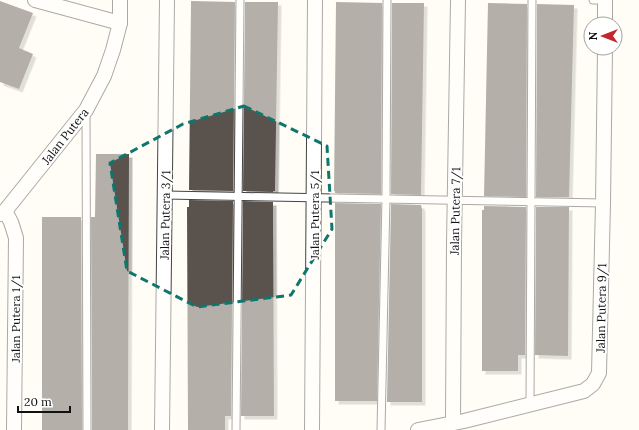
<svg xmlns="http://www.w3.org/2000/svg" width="639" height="430" font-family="Lora,serif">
	<defs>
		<filter id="shadow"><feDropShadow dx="3.5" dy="3.5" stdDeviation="0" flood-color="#0004"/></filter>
	</defs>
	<rect width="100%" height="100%" fill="#fffdf5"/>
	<g fill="#5a524d" filter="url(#shadow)">
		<polygon points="0,1 33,13 19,48 33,54 19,89 0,82"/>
		<polygon points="191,1 235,2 233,191 189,190"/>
		<polygon points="245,2 278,2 275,191 273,191 273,192 243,191"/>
		<polygon points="336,2 382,3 381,194 335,193 335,191 334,191"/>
		<polygon points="392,3 424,3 421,195 391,194"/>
		<polygon points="488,3 527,4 526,197 484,196"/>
		<polygon points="537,4 574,5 569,197 536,197"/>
		<polygon points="96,154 129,154 128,430 92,430 91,217 95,217"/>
		<polygon points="189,200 233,201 231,416 225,416 225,430 188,430 187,207 189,207"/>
		<polygon points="243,201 273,202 274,416 241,416"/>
		<polygon points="335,203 381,204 377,401 335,401"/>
		<polygon points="391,204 421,205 422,209 422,402 387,402 387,401"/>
		<polygon points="484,206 526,207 525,355 518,355 518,371 482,371 482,210 484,210"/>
		<polygon points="536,207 569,207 568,356 535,355"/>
		<polygon points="42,217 81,217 82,430 42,430"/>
	</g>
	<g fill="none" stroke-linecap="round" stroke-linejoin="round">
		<g stroke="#444" stroke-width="9">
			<g id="service">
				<polyline points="593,0 605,0"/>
				<polyline points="86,112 87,430"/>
				<polyline points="165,195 603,203"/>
				<polyline points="530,404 532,0"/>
				<polyline points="236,430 240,0"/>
				<polyline points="381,430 386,198 387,0"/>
			</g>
		</g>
		<g stroke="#444" stroke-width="16">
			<g id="minor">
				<polyline points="35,0 120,23"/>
				<polyline points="605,24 605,0"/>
				<polyline points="5,211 11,222 16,238 14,430"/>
				<polyline points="0,214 5,211 86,110 104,76 113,50 120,23 120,0"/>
				<polyline points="453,423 454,244 458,0"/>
				<polyline points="162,430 167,0"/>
				<polyline points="312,430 315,0"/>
				<polyline points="418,430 464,421 584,391 593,384 599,373 603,203 605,48"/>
			</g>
		</g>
		<use href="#service" stroke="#fff" stroke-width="7"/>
		<use href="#minor" stroke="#fff" stroke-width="14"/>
	</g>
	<path d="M0 0H639V430H0ZM 244,106 L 327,146 L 332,229 L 291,295 L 197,307 L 127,271 L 110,163 L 183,124 Z" fill="#fffdf5" fill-opacity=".55" fill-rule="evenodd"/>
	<path fill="none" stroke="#0f766e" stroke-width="3" stroke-dasharray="8 5" stroke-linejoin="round" d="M 244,106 L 327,146 L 332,229 L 291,295 L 197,307 L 127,271 L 110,163 L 183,124 Z"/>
	<g text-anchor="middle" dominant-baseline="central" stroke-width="4" stroke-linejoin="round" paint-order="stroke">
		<g font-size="12" fill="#111" stroke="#fff">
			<text transform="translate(65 136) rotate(-52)">Jalan Putera</text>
			<text transform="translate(455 211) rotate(-89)">Jalan Putera 7/1</text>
			<text transform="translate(165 215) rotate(-89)">Jalan Putera 3/1</text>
			<text transform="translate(314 215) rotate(-90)">Jalan Putera 5/1</text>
			<text transform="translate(601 308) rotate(-89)">Jalan Putera 9/1</text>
			<text transform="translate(15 319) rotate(-90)">Jalan Putera 1/1</text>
		</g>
	</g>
	<g transform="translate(603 36) rotate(270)"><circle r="19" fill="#ffffff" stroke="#a0a0a0"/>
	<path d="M0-3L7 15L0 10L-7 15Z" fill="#c4262e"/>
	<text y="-6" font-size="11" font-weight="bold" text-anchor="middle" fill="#111111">N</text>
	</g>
	<path d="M18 406v6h52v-6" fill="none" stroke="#111111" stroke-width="2"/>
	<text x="24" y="406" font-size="12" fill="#111111" stroke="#ffffff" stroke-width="3" paint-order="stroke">20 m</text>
</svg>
